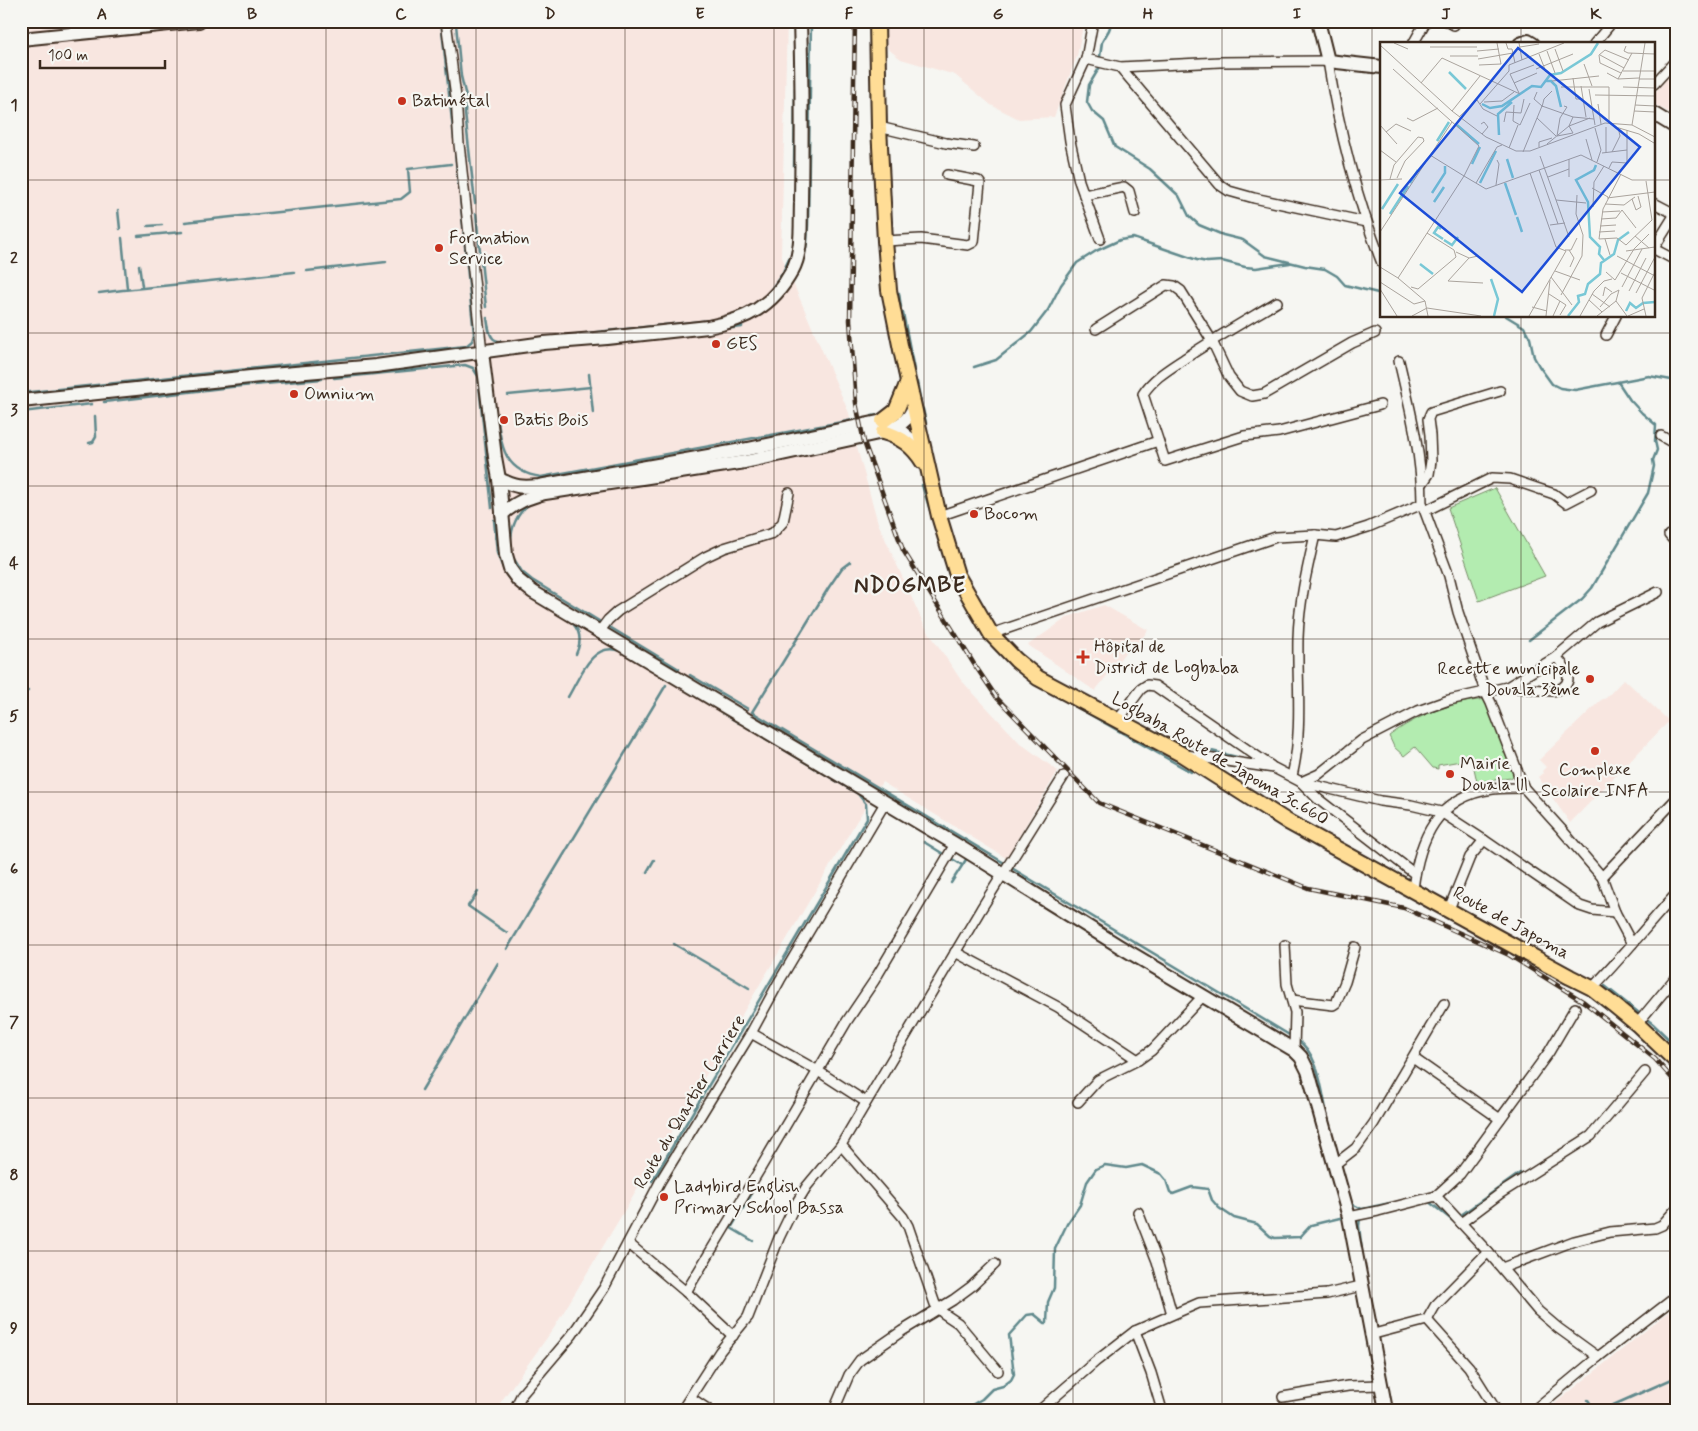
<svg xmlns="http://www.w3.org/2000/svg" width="1698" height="1431" font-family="Mynerve,sans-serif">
	<rect width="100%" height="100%" fill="#f6f6f2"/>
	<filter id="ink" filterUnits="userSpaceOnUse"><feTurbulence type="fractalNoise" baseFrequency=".02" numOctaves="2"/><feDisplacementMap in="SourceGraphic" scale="10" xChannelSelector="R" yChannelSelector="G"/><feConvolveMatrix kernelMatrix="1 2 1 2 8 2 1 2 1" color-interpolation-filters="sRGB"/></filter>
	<g filter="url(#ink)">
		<g fill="#f8e6e0">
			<polygon points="21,21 787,21 781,255 849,413 856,444 878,523 924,625 961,680 1020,743 1058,771 1006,858 882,782 856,822 727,1040 554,1328 495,1410 21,1410"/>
			<polygon points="882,21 1084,21 1077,56 1054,117 1019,119 991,105 955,75 901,59 888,49 883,34"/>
			<polygon points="1677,67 1677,117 1654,104 1654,94"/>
			<polygon points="1104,605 1148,630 1138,644 1134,641 1095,691 1028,645 1068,617"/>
			<polygon points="1624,679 1669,721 1570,823 1538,777 1543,773 1542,771 1546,767 1539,760 1601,700 1606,698"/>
			<polygon points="1677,1305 1677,1410 1547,1410 1579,1384"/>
		</g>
		<g fill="#b3ecb0" stroke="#778b67">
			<polygon points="1495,488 1545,576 1479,601 1448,508"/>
			<path d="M 1487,699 L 1492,708 L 1498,733 L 1514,774 L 1511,778 L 1477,782 L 1472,759 L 1438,765 L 1438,769 L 1433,768 L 1415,747 L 1404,756 L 1394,747 L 1389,736 C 1417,715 1452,702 1487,699 Z"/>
		</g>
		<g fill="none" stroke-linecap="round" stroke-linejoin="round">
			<g stroke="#60898c" stroke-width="2.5">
				<polyline points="441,21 454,139"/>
				<polyline points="21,23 42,21"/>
				<polyline points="456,24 461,76 466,97 465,113 475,203"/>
				<polyline points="200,26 246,21"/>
				<polyline points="21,45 40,43"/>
				<polyline points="1100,57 1102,42 1109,30 1112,21"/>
				<polyline points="1101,65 1089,85 1087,102 1092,111 1104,121 1115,147 1150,169 1179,196 1189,216 1199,225 1223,235 1243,240 1265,256 1305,266 1325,269 1337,276 1345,285 1382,294"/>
				<polyline points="455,152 458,185"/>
				<polyline points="794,166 795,88"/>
				<polyline points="118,210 120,229"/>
				<polyline points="476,214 486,307"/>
				<polyline points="185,222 401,199 410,192 408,169 451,164"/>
				<polyline points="148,226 162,225"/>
				<polyline points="138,236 182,232"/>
				<polyline points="122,238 127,288"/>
				<polyline points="804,257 807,243 808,225 811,21"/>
				<polyline points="139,265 142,286"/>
				<polyline points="307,271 386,262"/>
				<polyline points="124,290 294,272"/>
				<polyline points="769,292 782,274 789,259"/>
				<polyline points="99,293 123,290"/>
				<polyline points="899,293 901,307"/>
				<polyline points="903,313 915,375"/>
				<polyline points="1506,316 1524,327 1530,338 1534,357 1539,366 1552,384 1560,388 1575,390 1649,376 1677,381"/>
				<path d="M 487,318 C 490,341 492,343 515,341"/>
				<path d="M 725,329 L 742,327 L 742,324 C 766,313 785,298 797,274"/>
				<polyline points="568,335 711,320"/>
				<polyline points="897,362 900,380"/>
				<polyline points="974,367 996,360 1031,332 1048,310 1061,285 1077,263 1096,251 1120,240 1133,238 1197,260 1207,262 1222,261 1245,267 1256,268 1290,263"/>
				<polyline points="589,374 593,413"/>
				<polyline points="334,378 465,365 473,368 478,376 492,508"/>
				<polyline points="917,382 922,408"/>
				<polyline points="21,393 466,346 472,341 474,334 460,198"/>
				<polyline points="508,395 591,387"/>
				<polyline points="104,402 231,387 322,379"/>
				<polyline points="923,409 926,423"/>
				<polyline points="21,412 92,404"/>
				<polyline points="872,416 883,414"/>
				<path d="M 498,420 C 501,450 507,472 541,477 L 858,419"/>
				<polyline points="89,443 93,442 96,437 95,416"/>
				<polyline points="930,445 934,463"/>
				<polyline points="922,485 946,561"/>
				<polyline points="494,520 497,553 504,571"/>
				<path d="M 511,542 C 511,526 517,514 529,504"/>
				<polyline points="514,559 522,572 532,580 599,621"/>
				<polyline points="850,562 842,568 829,587 752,712 1006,864"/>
				<polyline points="506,575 514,585 529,596"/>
				<path d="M 570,621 C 581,630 582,641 576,654"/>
				<polyline points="608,626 679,669"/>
				<polyline points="1529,640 1582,599 1592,588 1648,493 1654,466 1653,460 1657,450 1655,441 1656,425 1642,413 1630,400 1618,382"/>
				<polyline points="990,642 1010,663"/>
				<polyline points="690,675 748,709"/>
				<polyline points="1045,689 1191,772"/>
				<polyline points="21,692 28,691"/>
				<path d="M 568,697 C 580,677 592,641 620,651"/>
				<polyline points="721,712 739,723"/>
				<polyline points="742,724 750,729"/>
				<polyline points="1173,742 1237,757"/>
				<polyline points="924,842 945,855"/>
				<polyline points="949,857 962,865"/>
				<polyline points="1010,867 1291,1036"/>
				<polyline points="647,872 654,860"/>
				<polyline points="951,883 967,858 969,859"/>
				<polyline points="478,892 468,906 507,933"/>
				<polyline points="674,944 749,988"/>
				<polyline points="507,949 666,685"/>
				<polyline points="1605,986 1653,1024 1677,1047"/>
				<path d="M 1296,1039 C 1320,1053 1322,1094 1328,1119"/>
				<polyline points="422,1090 498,963"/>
				<polyline points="652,1181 867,818 866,804 858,794 761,736"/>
				<polyline points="751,1195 731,1228 753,1241"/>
				<polyline points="1428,1201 1453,1221"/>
				<polyline points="1352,1204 1362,1209 1390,1203"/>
				<polyline points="1461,1215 1520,1173"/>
				<polyline points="1360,1218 1359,1226 1362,1252"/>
				<polyline points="1357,1292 1359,1301"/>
				<polyline points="1588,1400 1595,1410"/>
				<polyline points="963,1410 982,1399 992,1389 1003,1386 1011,1380 1014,1374 1009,1335 1027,1315 1034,1314 1045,1323 1047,1323 1048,1302 1054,1288 1055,1249 1067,1224 1080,1205 1087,1182 1096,1169 1105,1165 1126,1168 1142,1165 1161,1174 1166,1180 1170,1192 1173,1194 1192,1187 1208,1189 1212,1200 1219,1208 1234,1218 1257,1224 1270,1236 1275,1238 1300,1237 1311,1225 1344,1217"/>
				<polyline points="1602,1410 1672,1379"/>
			</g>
			<g stroke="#3b2a1e" stroke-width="12">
				<g id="street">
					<polyline points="446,21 456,97 459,144 482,352"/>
					<polyline points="1093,21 1086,59 1065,105 1070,141 1079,181 1100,239"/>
					<polyline points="1447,21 1454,25"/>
					<polyline points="1413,44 1426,21"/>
					<polyline points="1594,44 1613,21"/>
					<path d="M 1086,59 L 1120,67 L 1220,62 L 1328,61 C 1339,131 1356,197 1382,263"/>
					<polyline points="1120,67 1220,185 1229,191 1254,198 1366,222"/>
					<polyline points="1654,84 1677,59"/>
					<polyline points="879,127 946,143 974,147"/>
					<polyline points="1084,195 1124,187 1129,191 1135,213"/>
					<polyline points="1654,203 1675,214"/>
					<polyline points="885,241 921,239 968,245 974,242 980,183 978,181 947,175"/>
					<polyline points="1654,248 1677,211"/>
					<polyline points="1654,249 1677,261"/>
					<path d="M 1277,302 C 1247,320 1217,337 1187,357 C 1171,368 1154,377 1143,394 L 1165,461 L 1244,436 L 1279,432 L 1380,405"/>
					<polyline points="1096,329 1166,285 1174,286 1181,291 1212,341 1229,377 1240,391 1252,396 1264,394 1352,343 1375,333"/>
					<polyline points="1606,335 1616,316"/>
					<path d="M 1399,361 C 1410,408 1422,456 1422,504"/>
					<polyline points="1661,436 1677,445"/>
					<polyline points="1422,484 1429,474 1431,461 1430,435 1428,419 1431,412 1500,391"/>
					<polyline points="1425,511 1492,478 1510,479 1554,494 1566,503 1591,490"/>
					<polyline points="939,516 1158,441"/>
					<polyline points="1669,535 1677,544"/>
					<polyline points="599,632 608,620 618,611 705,557 724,548 773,533 783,522 789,493"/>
					<polyline points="991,634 1276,537 1315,535 1336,537 1368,527 1422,504 1449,576 1458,612 1485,691 1491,703 1524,788 1561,829 1602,877 1615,912 1632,944"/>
					<path d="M 1508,687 L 1553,691 C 1576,686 1569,670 1556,657"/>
					<polyline points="1677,704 1675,709 1677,712"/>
					<polyline points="1118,720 1141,689 1147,685 1155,686 1271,766"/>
					<polyline points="1186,755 1274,768 1301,782 1380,801 1411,805 1441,812 1484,840 1580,906 1592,910 1615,912"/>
					<path d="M 1292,776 C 1303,730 1297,685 1298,638 C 1299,603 1307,569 1315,535"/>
					<polyline points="1415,874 1318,799 1301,782 1319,774 1362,740 1418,711 1449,700 1507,687 1556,657 1597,622 1658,592"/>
					<polyline points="1602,877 1677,798"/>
					<path d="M 1413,889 C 1419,839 1437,796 1493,789 C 1503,788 1514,788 1524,788"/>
					<polyline points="1449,909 1470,857 1484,840"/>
					<polyline points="1285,945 1287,984 1295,1012 1294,1050"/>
					<polyline points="955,952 1058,1007 1138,1060"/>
					<path d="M 1592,988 C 1622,958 1648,924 1677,893"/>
					<polyline points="1292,1000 1333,1005 1336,1003 1345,982 1355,947"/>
					<polyline points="1637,1024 1677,976"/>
					<polyline points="751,1033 818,1071 866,1102"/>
					<polyline points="1413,1058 1500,1119"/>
					<polyline points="1078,1102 1098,1080 1138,1060 1152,1050 1203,996"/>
					<polyline points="1334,1165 1356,1148 1374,1123 1444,1004"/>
					<polyline points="1436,1196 1488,1252 1538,1311 1558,1328 1598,1357 1677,1296"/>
					<polyline points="1138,1212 1157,1261 1172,1314"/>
					<polyline points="1349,1217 1378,1211 1436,1196 1460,1174 1549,1052 1575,1008"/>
					<polyline points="1461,1223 1501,1193 1591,1136 1645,1072"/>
					<polyline points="628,1243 686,1292 733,1336"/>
					<polyline points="1502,1268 1574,1241 1610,1232 1655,1228 1662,1225 1677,1208"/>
					<polyline points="686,1292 760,1169 847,1021 874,981 955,844"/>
					<polyline points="1427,1320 1435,1306 1488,1252"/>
					<polyline points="1135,1331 1151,1373 1162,1410"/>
					<polyline points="1370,1335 1427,1320 1469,1367 1496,1410"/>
					<polyline points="998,1371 958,1323 943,1313 935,1304 908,1226 903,1217 841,1145 981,909 1064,776"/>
					<polyline points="1283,1397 1348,1386 1380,1385"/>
					<polyline points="691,1398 709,1410"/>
					<polyline points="514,1410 522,1394 572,1335 604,1288 661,1180 751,1033 780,980 885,803"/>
					<polyline points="682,1410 720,1351 748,1317 779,1238 794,1207 807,1186 841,1145"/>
					<polyline points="834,1410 849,1375 860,1360 902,1331 953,1300 972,1286 995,1264"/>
					<polyline points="1040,1410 1095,1362 1135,1331 1199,1303 1327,1294 1361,1286"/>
					<polyline points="1534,1410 1598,1357"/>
				</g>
			</g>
			<g stroke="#3b2a1e" stroke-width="16">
				<g id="secondary">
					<polyline points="1318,21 1328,61 1382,67"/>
					<polyline points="21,39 199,21"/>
					<polyline points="1520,44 1528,41 1533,44"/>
					<polyline points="1654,114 1677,128"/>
					<polyline points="482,352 495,457 499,479 506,555 510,569 518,580 533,592 955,844 1119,946 1294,1050 1301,1057 1308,1071 1349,1217 1386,1410"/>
					<path d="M 21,401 L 260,376 L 376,366 L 544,343 L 607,338 L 708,327 C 746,320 773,306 792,271 C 803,251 800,225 801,203 C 802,143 802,82 800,21"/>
					<path d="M 499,479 C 516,487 521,488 539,486 L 748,449 L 883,421 L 896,427 L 920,447"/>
					<path d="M 502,514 C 517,502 526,498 545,493 L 745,462 L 883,432 C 897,426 909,422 914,406"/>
				</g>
			</g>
			<g stroke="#3b2a1e" stroke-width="18">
				<g id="primary">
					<polyline points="877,21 879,127 885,241 889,290 901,350 939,516 957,575 991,634 1016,660 1038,678 1181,754 1288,822 1570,977 1592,988 1615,1006 1637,1024 1677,1062"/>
					<polyline points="883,421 896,411 908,382"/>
					<path d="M 883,432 C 901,437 913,446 923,462"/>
				</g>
			</g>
			<use href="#street" stroke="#f6f6f2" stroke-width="9"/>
			<use href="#secondary" stroke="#f6f6f2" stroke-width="12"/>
			<use href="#primary" stroke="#ffdd96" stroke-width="14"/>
			<g stroke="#3b2a1e" stroke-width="4.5">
				<polyline id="rail" points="855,21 850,320 856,403 864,442 903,550 974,664 997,698 1099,803 1308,888 1404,908 1509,955 1584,1002 1655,1059 1677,1084"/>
			</g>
			<use href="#rail" stroke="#f6f6f2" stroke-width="2.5" stroke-dasharray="8" stroke-linecap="butt"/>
		</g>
	</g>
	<path fill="none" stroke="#3b2a1e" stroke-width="1" stroke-opacity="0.55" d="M 177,21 L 177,1410M 326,21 L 326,1410M 476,21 L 476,1410M 625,21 L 625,1410M 774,21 L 774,1410M 924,21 L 924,1410M 1073,21 L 1073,1410M 1222,21 L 1222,1410M 1372,21 L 1372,1410M 1521,21 L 1521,44M 21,180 L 1382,180M 1654,180 L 1677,180M 1521,316 L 1521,1410M 21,333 L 1677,333M 21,486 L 1677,486M 21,639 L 1677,639M 21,792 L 1677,792M 21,945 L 1677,945M 21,1098 L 1677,1098M 21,1251 L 1677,1251"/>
	<g fill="#c8321e" stroke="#f6f6f2" stroke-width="2">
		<circle cx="402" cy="101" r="5"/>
		<circle cx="439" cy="248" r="5"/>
		<circle cx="716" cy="344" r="5"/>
		<circle cx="294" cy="394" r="5"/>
		<circle cx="504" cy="420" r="5"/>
		<circle cx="974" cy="514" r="5"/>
		<path d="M1080.5 649.5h5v5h5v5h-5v5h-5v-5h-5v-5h5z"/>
		<circle cx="1590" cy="679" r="5"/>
		<circle cx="1595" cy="751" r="5"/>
		<circle cx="1450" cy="774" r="5"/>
		<circle cx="664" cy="1197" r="5"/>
	</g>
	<g text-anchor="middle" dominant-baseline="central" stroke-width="4.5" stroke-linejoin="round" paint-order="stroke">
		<g font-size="18" fill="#3b2a1e" stroke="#f6f6f2" text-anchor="start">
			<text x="412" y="101">Batimétal</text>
			<text x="449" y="238">Formation<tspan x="449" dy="21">Service</tspan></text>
			<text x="726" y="344">GES</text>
			<text x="304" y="394">Omnium</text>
			<text x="514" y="420">Batis Bois</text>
			<text x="984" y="514">Bocom</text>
			<text x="1094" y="647">Hôpital de<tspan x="1094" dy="21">District de Logbaba</tspan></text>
			<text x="1580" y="669" text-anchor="end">Recette municipale<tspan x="1580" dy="21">Douala 3ème</tspan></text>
			<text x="1460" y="764">Mairie<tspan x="1460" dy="21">Douala lll</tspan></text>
			<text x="1595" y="770" text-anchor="middle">Complexe<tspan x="1595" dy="21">Scolaire INFA</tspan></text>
			<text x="674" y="1187">Ladybird English<tspan x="674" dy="21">Primary School Bassa</tspan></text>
		</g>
		<g font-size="18" fill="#3b2a1e" stroke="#f6f6f2">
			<text transform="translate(1220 759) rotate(30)">Logbaba Route de Japoma 3c.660</text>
			<text transform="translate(1511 923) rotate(29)">Route de Japoma</text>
			<text transform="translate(690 1102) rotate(-59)">Route du Quartier Carriere</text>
		</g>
		<g font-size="22" font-weight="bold" letter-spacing="1" fill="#3b2a1e" stroke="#f6f6f2">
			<text x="910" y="586">NDOGMBE</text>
		</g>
	</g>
	<g transform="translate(1380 42)">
		<rect width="275" height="275" fill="#f6f6f2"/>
		<path fill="none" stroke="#79c8d6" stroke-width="2.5" d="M 69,30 L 86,47M 166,39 L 171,39 L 176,44 L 181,65M 102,62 L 110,66 L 122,64 L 152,44 L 161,45 L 170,33 L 181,31 L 211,12 L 218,1M 77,83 L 99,102M 119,93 L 118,72 L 132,60M 57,99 L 69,80M 127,117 L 133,136M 92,122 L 100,105M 216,123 L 214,128 L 196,138 L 208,160 L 210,195 L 220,205 L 219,212 L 224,218M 30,141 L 38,128M 100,141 L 116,109M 125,141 L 136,173M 52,151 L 65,131 L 65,124M 54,160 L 64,145M 2,167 L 18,142M 10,172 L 28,144M 137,175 L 142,190M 61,187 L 58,185 L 54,191 L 63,197M 64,198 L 72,203 L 78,195M 40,222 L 53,232M 111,237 L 118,257 L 114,274M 246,269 L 250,261 L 256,266 L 263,261 L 275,260M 188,274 L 199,260 L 198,254 L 205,252 L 208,242 L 220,232 L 221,221 L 234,212 L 238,198 L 249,190"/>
		<path fill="none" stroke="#aba49d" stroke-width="1" d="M 14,1 L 28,7M 126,1 L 128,7 L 132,7 L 135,21M 139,1 L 142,18M 0,3 L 72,69 L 106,95 L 136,109 L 150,109 L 225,81 L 252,83 L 275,95M 246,4 L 244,9 L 248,11 L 275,12M 50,5 L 97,5M 140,5 L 159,2M 175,7 L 183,29M 97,9 L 119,7M 167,9 L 175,31M 159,12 L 166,30M 219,13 L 225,8 L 249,18M 219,13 L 220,21 L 241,31M 220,13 L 244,26M 70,14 L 98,14M 98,17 L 133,11M 204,22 L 212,44M 99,23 L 121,22 L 117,1M 13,27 L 99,104 L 84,134 L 50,113M 156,27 L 193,12M 243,29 L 275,29M 227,31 L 238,37 L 259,36M 130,32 L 154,23M 130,32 L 139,51M 193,36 L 196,57 L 203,57M 238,37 L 252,11M 259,37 L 275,37M 172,39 L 219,34M 41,41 L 62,16 L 140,52M 134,41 L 157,31M 201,44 L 206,75M 181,45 L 229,45 L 229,81M 243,45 L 275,46M 209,47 L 215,83M 157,50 L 154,57 L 162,64M 215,53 L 275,54M 104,60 L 122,59 L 134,50M 100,62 L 129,29 L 129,23 L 184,1M 218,62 L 221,82M 134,63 L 133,79 L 140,83 L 150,61M 255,63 L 275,64M 184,64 L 187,65 L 180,76 L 177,94 L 193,91M 162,65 L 164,57 L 172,49M 72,69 L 100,34M 254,69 L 275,70M 79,75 L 97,58 L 103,67 L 117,74M 193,75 L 189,84 L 193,91M 27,76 L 33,79 L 58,66M 157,76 L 176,94M 124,80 L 126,70 L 141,71 L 144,57M 101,82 L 104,80 L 108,85 L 102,92M 0,83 L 17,102M 252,83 L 265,1M 226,85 L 226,111M 215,86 L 221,108 L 217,120M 239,86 L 259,92 L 274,101M 6,90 L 16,82 L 31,89M 206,97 L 212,118M 167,102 L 189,84 L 210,76M 159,105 L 159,100 L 172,96M 129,106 L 138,83M 0,108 L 16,120M 143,110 L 162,64 L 193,75 L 214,77M 232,110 L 240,94 L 238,85M 222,111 L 247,108 L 247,88M 160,114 L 176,158 L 206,161M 189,117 L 189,135M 229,126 L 232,120 L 247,121 L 247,108M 159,128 L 178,182M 241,132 L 223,167 L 219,197 L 237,196 L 246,203 L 272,178 L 266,139M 168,135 L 189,127M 10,137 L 14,123 L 38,95 L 43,96 L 44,99 L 25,119 L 17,136M 0,138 L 22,137M 96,141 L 117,105 L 122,103M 116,143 L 119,122 L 117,118M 212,146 L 228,155M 255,155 L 252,157 L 256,168 L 261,165 L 258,154M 227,156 L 275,150M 176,158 L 189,195M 225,162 L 244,163 L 252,157M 213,165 L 214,140 L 224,124M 222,170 L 240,169M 221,177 L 236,176 L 242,168 L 256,186M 170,183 L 185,181M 220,184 L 236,183M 0,190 L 72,80M 219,190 L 235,189M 255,194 L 269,206M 225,197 L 230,213M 185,208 L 191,208 L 197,196M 189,208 L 194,216 L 190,225M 246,209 L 275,205M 76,210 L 89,216 L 98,214M 237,214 L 275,234M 89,216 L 68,239 L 103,241M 0,225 L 18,236M 175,229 L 200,238M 226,230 L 235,238 L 254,207 L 269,192M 241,231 L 274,248M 171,235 L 192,263M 0,240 L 34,262 L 45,259 L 18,236 L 84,134 L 106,147 L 201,113 L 252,138 L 275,138M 31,245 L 38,247 L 76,215 L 74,208 L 47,191M 242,245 L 262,207M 0,247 L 17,274M 249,249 L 266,216M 256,251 L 275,215M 169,252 L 186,263 L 180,273M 212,252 L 230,265M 181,253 L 202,214 L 203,193 L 196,172 L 197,153M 223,254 L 225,245 L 232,250M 209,258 L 222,270M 45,259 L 48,274M 236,259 L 247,274M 152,265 L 167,269M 220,265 L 231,252 L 239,248M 32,274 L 47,266 L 101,274M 149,274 L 186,209 L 176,205 L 150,131M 166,274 L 170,238M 173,274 L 180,259M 200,274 L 214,249 L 224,239 L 232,237M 217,274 L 236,259 L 239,248M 248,274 L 264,267M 266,274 L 262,256 L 275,230"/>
		<path fill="#1d4ed8" fill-opacity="0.15" stroke="#1d4ed8" stroke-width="2.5" d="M 138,6 L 260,105 L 142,250 L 20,151 Z"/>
		<rect width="275" height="275" fill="none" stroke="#3b2a1e" stroke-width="2.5"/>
	</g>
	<rect width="1698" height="1431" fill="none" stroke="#f6f6f2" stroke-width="55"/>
	<path d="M40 60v8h125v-8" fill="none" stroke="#3b2a1e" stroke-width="2.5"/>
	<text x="48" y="60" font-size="15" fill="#3b2a1e" stroke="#f6f6f2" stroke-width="4" paint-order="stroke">100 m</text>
	<rect x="28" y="28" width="1642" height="1376" fill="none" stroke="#3b2a1e" stroke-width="2"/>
	<g font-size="16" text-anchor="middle" font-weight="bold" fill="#3b2a1e">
		<text x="102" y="19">A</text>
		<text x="252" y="19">B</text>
		<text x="401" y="19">C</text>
		<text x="550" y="19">D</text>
		<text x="700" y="19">E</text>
		<text x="849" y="19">F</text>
		<text x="998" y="19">G</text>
		<text x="1148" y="19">H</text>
		<text x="1297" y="19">I</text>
		<text x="1446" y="19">J</text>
		<text x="1596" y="19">K</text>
		<text x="14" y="110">1</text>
		<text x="14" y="263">2</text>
		<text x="14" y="415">3</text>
		<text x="14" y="568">4</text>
		<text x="14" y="721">5</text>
		<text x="14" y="874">6</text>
		<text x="14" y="1027">7</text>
		<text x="14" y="1180">8</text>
		<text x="14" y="1333">9</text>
	</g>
</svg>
